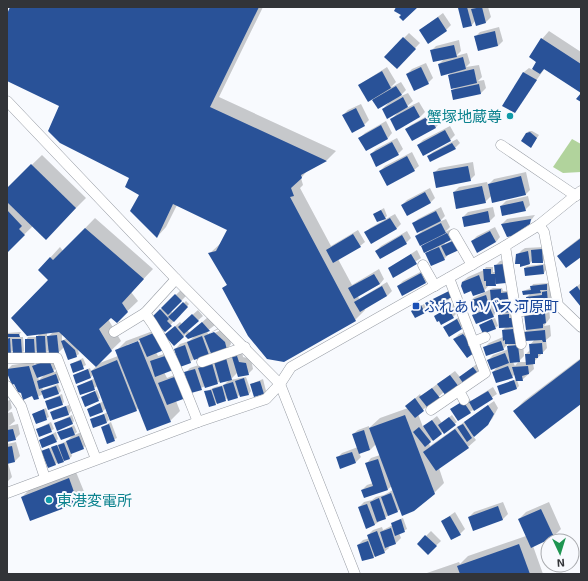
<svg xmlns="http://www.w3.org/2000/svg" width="588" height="581" font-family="'Exo 2','Noto Sans JP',sans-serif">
	<rect width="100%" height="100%" fill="#f8fafe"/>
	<polygon fill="#b1d39c" points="572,139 581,144 581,172 563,173 553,167"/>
	<g fill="#0003" fill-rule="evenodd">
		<polygon points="12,7 263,7 219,97 336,151 327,160 308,170 301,178 303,185 300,188 331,246 358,230 365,242 360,246 338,259 352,285 379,269 384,279 380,284 358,296 359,299 387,282 392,291 387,296 364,308 365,310 355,320 223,288 228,284 210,253 221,243 229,229 177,205 166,227 157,237 140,195 130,178 61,105 7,79 7,12 9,13"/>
		<polygon points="460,7 488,7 491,17 486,22 476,25 475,21 472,25 459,9"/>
		<polygon points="443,13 451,25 446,30 420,30"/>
		<polygon points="499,27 503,41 498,46 475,37 480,32"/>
		<polygon points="549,31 581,52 581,92 545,68 514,112 503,105 524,72 529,68 533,70 538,62 542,39"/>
		<polygon points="409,33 420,43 397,67 385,57"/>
		<polygon points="459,40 461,51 456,56 467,53 470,63 466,67 479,65 482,77 478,81 484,80 486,88 481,93 454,99 452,91 456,87 449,75 452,72 439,64 444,59 431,51 436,46"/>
		<polygon points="426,63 433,78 428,83 407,74 412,69"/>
		<polygon points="387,67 396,82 390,88 401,82 406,90 399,97 408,93 413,101 404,109 419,102 425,112 420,117 391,120 398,112 383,109 389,102 378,108 372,98 359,85"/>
		<polygon points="361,104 369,120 364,125 343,115 348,110"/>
		<polygon points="434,112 441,122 436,127 413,140 406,129 411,125"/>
		<polygon points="386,121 392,133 388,138 366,150 360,138 365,133"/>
		<polygon points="450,126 455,135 450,140 418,145 423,140"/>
		<polygon points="529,131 532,131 539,135 531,147 527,133"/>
		<polygon points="397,138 403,149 398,154 371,154 376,149"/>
		<polygon points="457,139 460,143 455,148 428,157 433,152"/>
		<polygon points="412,152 419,166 414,170 380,171 385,166"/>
		<polygon points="42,155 86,198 46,238 33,226 7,251 7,189"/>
		<polygon points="473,162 475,175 470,180 434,173 439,168"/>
		<polygon points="526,172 530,190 525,195 492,195 485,202 454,192 459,187 487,182 488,185 494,179"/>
		<polygon points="430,188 435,198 430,203 402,205 407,200"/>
		<polygon points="528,196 530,205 525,210 501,206 506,201"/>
		<polygon points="441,207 445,216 439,222 446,219 450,227 445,232 452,229 455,234 444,242 445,244 457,238 449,254 444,259 432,265 427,254 431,249 422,246 428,241 416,236 422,231 413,224 418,219"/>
		<polygon points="493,207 495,216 490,221 465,226 463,217 468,212"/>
		<polygon points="384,208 387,216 384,219 374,214"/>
		<polygon points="395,214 401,224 396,229 366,232 370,228"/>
		<polygon points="535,215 529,223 507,236 502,224 507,219"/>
		<path d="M 95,218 L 153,269 L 131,292 L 138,301 L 117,321 L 111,317 L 108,319 L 121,341 L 97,364 L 118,356 L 116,351 L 126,341 L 161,328 L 168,344 L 156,352 L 158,356 L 173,351 L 164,372 L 167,378 L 182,372 L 189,386 L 185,373 L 190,368 L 231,354 L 232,358 L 238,353 L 242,351 L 243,357 L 251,359 L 253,369 L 248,374 L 237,373 L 230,380 L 246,377 L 251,391 L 249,394 L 240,394 L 237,397 L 228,398 L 215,404 L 205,392 L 215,387 L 224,385 L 230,379 L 205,386 L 176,401 L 180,411 L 170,421 L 139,408 L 136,410 L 107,414 L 109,420 L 107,422 L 91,420 L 108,412 L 106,408 L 103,411 L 91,416 L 88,409 L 104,401 L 98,386 L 81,394 L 78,386 L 95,378 L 93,375 L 91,377 L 74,375 L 90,368 L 91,371 L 97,366 L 77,347 L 79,354 L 76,356 L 64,347 L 58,353 L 49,350 L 46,353 L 38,350 L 34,354 L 26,340 L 28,337 L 37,337 L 40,333 L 50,280 L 39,270 L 60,247 L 63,251 ZM 47,332 L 53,332 L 47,338 ZM 62,333 L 67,338 L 62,341 ZM 143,339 L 143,340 L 127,347 L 127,345 Z"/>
		<polygon points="495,227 500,237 496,242 472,241 477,236"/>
		<polygon points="407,231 411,238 406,243 381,258 376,251 381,246"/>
		<polygon points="581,237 581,255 559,256 563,251"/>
		<polygon points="544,247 545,259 543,262 533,260 528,265 521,266 517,255 522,250 525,248"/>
		<polygon points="417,250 421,258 393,276 389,268"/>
		<polygon points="508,259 497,283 489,285 484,291 471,290 462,282 468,277 484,270 486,267 493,267 493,272 496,272 495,266 500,261"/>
		<polygon points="545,264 546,270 544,273 526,275 525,268 527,266"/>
		<polygon points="426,269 430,277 426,282 398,286 403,281"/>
		<polygon points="549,283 549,287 552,287 553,297 548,302 527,297 531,293 523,291 531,288 533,284"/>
		<polygon points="581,283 581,306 570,292"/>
		<polygon points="493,288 502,288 503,291 511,291 505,299 506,302 510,302 523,341 524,356 519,361 513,362 515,366 518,362 527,362 526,354 530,350 530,345 535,339 525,332 529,328 530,310 549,308 550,318 544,326 550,325 551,336 546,340 547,348 533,363 534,369 522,380 517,380 519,386 517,388 498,387 517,379 515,374 512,377 493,372 498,366 488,360 493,355 509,349 508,344 503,349 484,348 489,343 503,337 503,330 507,326 499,315 503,311 497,312 493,316 474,315 479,310 494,304 498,299 493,299 489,304 470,301 475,297"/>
		<polygon points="181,290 187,295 171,311 173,314 186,301 189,304 165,331 152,318"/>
		<polygon points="451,290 449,300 438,306 436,310 429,301"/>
		<polygon points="454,303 458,312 453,317 435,316"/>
		<polygon points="424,304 427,310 416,317 412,311"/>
		<path d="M 198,310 L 203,316 L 187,330 L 190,333 L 208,317 L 215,325 L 207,331 L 208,334 L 220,327 L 230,338 L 231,344 L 227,349 L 211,352 L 209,354 L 195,358 L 190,362 L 175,349 L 180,344 L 189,341 L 195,336 L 188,338 L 186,334 L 174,345 L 171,330 L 180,322 L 182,324 ZM 219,329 L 219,331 L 210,335 L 210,333 Z"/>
		<polygon points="462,315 467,323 449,335 444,327"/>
		<polygon points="495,318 498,326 483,333 480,325"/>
		<polygon points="469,330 473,352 454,339 459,334"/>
		<polygon points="21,332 18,337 23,337 24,351 22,353 13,351 7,354 7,333"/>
		<path d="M 54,355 L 58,366 L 51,373 L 61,370 L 63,377 L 58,382 L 42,387 L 43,390 L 58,384 L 61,391 L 59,393 L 43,394 L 34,399 L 32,395 L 22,392 L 7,370 L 12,365 L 33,362 L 35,365 L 38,361 ZM 45,374 L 39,380 L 38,377 Z"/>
		<polygon points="83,358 86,365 73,372 71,364"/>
		<polygon points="581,358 581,403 514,411 524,401"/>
		<polygon points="478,363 484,370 463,381 458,386 444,392 418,414 423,427 437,416 442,423 452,415 457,422 433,439 429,443 430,446 494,401 498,408 492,419 473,436 476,440 468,447 439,468 444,483 434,493 389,515 374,525 359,507 364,502 372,500 376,497 384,495 393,490 392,486 388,489 362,490 367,485 373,483 367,463 371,458 380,455 376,444 370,450 359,453 361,457 356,462 337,458 342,453 358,447 353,434 358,430 369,426 369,428 380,418 408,408 412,401 420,394 421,396 455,371 460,377"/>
		<polygon points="263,379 266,391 264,394 251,384"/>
		<polygon points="493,387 497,394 470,412 452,410 468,397 471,401"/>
		<polygon points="97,390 100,398 98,400 82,397"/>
		<polygon points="62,394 64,402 62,404 46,401"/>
		<polygon points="10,400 12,408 7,413 7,401"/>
		<polygon points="69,405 71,411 69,414 54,419 51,412 54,410"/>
		<polygon points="46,408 49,417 36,423 33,414"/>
		<polygon points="12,412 15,421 9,426 18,424 20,434 15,439 7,441 7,413"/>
		<polygon points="72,415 74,421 72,424 55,423"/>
		<polygon points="51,422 54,429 40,436 37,429"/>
		<polygon points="111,422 117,438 108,442 102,427"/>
		<polygon points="74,425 77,432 72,436 84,431 88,443 83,448 71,453 72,456 70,458 55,464 43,451 67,441 74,434 59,433"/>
		<polygon points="56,432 58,439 56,441 40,440"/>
		<polygon points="16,442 20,456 15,461 8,463 12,477 7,482 7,444"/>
		<polygon points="76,472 85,494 77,502 22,497 30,489"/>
		<polygon points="503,502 508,514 503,519 474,530 469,517 474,512"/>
		<polygon points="549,502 561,529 553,537 533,546 543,574 424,574 459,562 460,564 468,556 526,536 519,519 526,512"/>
		<polygon points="455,512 465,529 460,534 442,521"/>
		<polygon points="403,518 407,529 399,533 401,538 396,543 388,546 389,548 384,552 373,557 358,545 363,540 370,538 368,535 373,530 382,527 383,530 393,525 395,521"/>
		<polygon points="431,531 441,541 428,553 418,544"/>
	</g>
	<g fill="#295298">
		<polygon points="10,7 259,7 210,107 327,161 301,175 302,178 291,188 294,196 290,197 356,321 284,362 267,359 248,336 222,288 227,285 208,253 216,251 227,230 173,204 157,238 130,211 139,195 125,187 129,178 60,143 48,131 59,106 7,81 7,14"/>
		<polygon points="396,7 418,7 403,21 399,17 401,15 394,11"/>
		<polygon points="467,7 472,26 463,28 458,8"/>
		<polygon points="482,7 486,23 476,26 471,9"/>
		<polygon points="438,17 447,31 428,44 419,30"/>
		<polygon points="495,31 498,46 478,51 474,36"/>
		<polygon points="403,37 416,49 397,69 384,57"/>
		<polygon points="541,38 581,64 581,102 576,99 581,93 544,69 540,74 532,69 536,62 529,57"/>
		<polygon points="454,45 457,57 433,62 430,50"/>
		<polygon points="463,57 466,69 441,76 438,64"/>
		<polygon points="421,67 429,84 414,91 406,74"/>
		<polygon points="474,69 477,83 451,89 448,75"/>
		<polygon points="382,71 391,88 368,102 358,85"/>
		<polygon points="523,72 537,80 515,113 502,106"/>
		<polygon points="479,84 481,94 453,100 451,90"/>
		<polygon points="396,86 402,95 378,109 372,100"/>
		<polygon points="403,97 408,107 387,119 382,109"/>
		<polygon points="414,106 420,117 396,131 390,119"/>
		<polygon points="356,108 365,126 352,133 342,115"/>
		<polygon points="429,116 436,128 412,141 405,129"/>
		<polygon points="381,125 388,139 366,151 358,138"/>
		<polygon points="445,130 451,141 423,156 417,145"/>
		<polygon points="530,132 537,138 531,148 521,141 526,133"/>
		<polygon points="392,142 399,155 376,167 370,154"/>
		<polygon points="452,143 456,149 430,162 427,156"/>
		<polygon points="407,156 415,171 387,186 379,171"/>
		<polygon points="31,164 76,208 46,240 7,202 7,188"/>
		<polygon points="468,166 471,181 436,188 433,172"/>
		<polygon points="521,176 526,195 492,203 488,184"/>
		<polygon points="482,186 486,203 456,209 453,192"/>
		<polygon points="425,192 431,203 407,216 401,205"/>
		<polygon points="523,201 526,211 502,216 500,206"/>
		<polygon points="7,210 22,226 19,229 25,235 7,253"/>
		<polygon points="381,210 386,219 377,222 373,214"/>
		<polygon points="436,211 441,221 417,233 412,223"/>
		<polygon points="488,211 490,222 464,227 462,217"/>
		<polygon points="390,218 397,229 371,244 364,232"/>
		<polygon points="531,219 530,224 512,236 507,237 501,224"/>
		<polygon points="441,223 446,233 420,246 415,236"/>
		<polygon points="85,228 144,279 122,303 128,312 117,323 111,318 99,329 112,351 96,367 59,332 27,336 11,318 48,280 38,270 50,257 53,260"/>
		<polygon points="490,231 496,242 477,253 471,241"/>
		<polygon points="447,233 451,240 424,253 421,246"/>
		<polygon points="353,234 361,247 333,263 326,250"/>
		<polygon points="402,235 407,244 380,259 375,251"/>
		<polygon points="581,238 581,257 566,268 557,256"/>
		<polygon points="455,240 459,250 446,256 441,246"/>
		<polygon points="439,247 445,260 431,266 425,253"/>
		<polygon points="542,249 543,263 532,263 531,250"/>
		<polygon points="528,251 530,264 520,267 520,264 515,264 516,254"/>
		<polygon points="411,254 417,264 393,278 388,268"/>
		<polygon points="504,264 506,283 496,284 495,277 496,286 486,286 486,281 484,281 483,269 491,269 491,274 495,274 494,265"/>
		<polygon points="543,265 544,274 525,276 524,268"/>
		<polygon points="421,273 426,283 402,296 397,286"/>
		<polygon points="374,274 380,284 354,299 348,288"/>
		<polygon points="479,275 485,292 473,296 471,291 464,294 461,286 462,282"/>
		<polygon points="547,284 547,290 540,290 541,293 523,295 522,291 531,290 530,286"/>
		<polygon points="382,286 387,296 360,312 354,302"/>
		<polygon points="577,286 581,292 581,307 569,292"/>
		<polygon points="501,289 501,293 509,292 510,299 491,301 490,290"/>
		<polygon points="449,291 452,297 446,300 447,303 438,307 433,299"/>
		<polygon points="547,291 548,303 527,305 526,297 542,295 542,292"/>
		<polygon points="175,294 182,301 168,315 161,308"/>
		<polygon points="486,295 489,305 472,311 469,301"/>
		<polygon points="431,300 437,311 431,314 425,303"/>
		<polygon points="183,302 188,307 174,322 168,317"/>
		<polygon points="504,302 504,304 508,303 508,306 512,306 513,312 494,313 493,303"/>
		<polygon points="421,305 425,313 415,318 411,311"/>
		<polygon points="448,308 454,318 441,325 439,321 437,322 434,316"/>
		<polygon points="490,308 494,317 476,324 472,315"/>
		<polygon points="160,309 169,319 167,321 172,326 165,332 151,318"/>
		<polygon points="545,313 546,323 543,324 543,328 526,330 524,314"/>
		<polygon points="192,314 199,321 184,334 178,327"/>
		<polygon points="509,314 509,318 517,318 517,327 499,328 498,315"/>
		<polygon points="457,319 462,329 449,337 443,327"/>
		<polygon points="492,319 496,329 483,334 479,325"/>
		<polygon points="202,322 210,331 188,339 185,336"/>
		<polygon points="175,326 184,337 174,346 164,335"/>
		<polygon points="513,329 514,334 517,333 518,344 505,344 505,340 503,341 502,330"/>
		<polygon points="545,330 546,342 543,342 542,340 525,341 524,332"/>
		<polygon points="156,332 164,350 147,357 139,339"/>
		<polygon points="214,332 225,342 227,350 212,356 204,336"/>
		<polygon points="7,334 19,334 20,337 7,337"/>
		<polygon points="463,334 471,344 468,345 474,353 467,358 453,339"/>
		<polygon points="57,335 59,354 49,355 47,336"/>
		<polygon points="36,336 45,336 46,354 37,355"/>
		<polygon points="202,336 209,355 194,360 187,342"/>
		<polygon points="10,338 11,355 7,355 7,339"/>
		<polygon points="12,339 21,339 22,354 13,354"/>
		<polygon points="25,339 34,339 35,355 25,355"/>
		<polygon points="64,340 75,350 77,357 68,360 61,341"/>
		<polygon points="138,341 171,422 147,431 115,350"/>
		<polygon points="501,341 504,350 486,356 483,347"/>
		<polygon points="542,343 543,354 538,354 538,358 535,358 535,364 526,365 525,354 530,354 529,344"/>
		<polygon points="185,345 191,363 180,367 174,349"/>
		<polygon points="518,345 520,362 510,363 507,346"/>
		<polygon points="505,353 509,363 491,370 487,360"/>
		<polygon points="168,355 173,370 155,377 150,361"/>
		<polygon points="237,356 239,362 246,363 249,375 238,377 232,357"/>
		<polygon points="226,358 232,380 220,383 214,362"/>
		<polygon points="581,359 581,404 535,439 513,411"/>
		<polygon points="49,360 54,372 37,378 32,366"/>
		<polygon points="81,360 84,369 73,373 70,364"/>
		<polygon points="117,360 137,411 110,421 91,371"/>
		<polygon points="212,363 218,384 205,388 198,368"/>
		<polygon points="29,366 39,399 34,400 32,396 23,400 21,393 18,392 14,384 12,385 7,373 7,369"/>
		<polygon points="508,366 513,378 496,383 492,372"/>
		<polygon points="528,366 529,374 522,376 523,381 516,381 512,367"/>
		<polygon points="473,367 480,376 465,386 459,377"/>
		<polygon points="88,369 91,378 76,384 73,375"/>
		<polygon points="195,369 202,390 191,393 184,372"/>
		<polygon points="56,374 59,383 39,389 37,381"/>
		<polygon points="450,375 459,387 446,396 437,384"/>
		<polygon points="177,376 186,398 167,405 158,383"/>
		<polygon points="244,378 249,395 240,397 235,381"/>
		<polygon points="92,380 95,390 80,395 77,386"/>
		<polygon points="514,380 517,389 500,395 497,386"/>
		<polygon points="260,381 264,394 254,397 250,384"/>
		<polygon points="233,382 238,398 228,401 223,385"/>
		<polygon points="56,386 59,394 44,399 41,391"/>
		<polygon points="222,386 226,401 217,404 212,389"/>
		<polygon points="432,388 440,398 427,407 419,397"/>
		<polygon points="211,390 216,405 209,407 204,391"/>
		<polygon points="95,391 99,401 85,407 81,397"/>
		<polygon points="488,391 493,399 474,411 469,402"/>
		<polygon points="60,396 63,405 48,410 45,401"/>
		<polygon points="415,398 424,411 415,418 405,406"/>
		<polygon points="463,401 471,413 458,421 450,409"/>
		<polygon points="100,403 103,412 90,417 87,409"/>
		<polygon points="488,405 494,414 488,425 474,437 464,422"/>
		<polygon points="66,406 69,415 53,420 50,412"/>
		<polygon points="44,409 47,420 36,424 32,414"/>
		<polygon points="104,414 107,423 93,428 90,419"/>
		<polygon points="405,415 435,494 414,511 402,516 369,428"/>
		<polygon points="70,417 73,424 57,431 54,423"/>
		<polygon points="449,417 456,425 444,434 438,425"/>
		<polygon points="432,420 442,434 433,441 423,426"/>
		<polygon points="49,424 52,432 39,437 36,429"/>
		<polygon points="109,424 115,441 107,444 101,427"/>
		<polygon points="463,424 472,438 467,442 457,427"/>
		<polygon points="72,427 75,435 61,440 57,432"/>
		<polygon points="419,427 431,442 425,447 413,432"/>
		<polygon points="13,429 16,440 7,442 7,430"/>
		<polygon points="455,429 469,448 436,471 423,452"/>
		<polygon points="364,430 370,450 359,454 352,434"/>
		<polygon points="53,434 57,442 42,448 39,440"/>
		<polygon points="79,436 84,449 71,454 66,441"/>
		<polygon points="64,443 70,459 64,461 58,445"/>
		<polygon points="57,445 64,462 58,464 51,447"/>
		<polygon points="12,446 15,462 7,464 7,447"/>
		<polygon points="49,448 56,465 48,468 41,451"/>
		<polygon points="352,452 356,463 340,469 336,457"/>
		<polygon points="378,459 388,490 364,498 361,490 373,486 365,463"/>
		<polygon points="69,478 78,503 30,521 21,497"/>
		<polygon points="391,493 398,512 388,516 381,497"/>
		<polygon points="379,498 386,519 377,522 370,502"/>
		<polygon points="367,504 375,525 366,529 358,507"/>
		<polygon points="498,506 503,520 473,531 468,517"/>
		<polygon points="541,509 554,537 531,548 518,519"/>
		<polygon points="450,516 461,535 451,540 441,521"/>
		<polygon points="401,519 405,532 395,536 391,523"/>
		<polygon points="391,528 396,544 385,548 380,532"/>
		<polygon points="377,531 385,553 375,557 367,535"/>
		<polygon points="425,535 437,546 428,555 417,544"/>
		<polygon points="368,541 374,558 362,561 357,545"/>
		<polygon points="519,544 530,574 460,574 457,566"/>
	</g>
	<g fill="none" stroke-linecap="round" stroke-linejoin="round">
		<g stroke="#989da5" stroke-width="11">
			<g id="street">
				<polyline points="7,101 176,279 280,384 355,574"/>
				<polyline points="501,145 576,196"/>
				<polyline points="539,225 544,232 558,305 581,327"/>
				<polyline points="454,234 472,265"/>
				<polyline points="505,246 521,344"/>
				<polyline points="423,265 435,286"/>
				<polyline points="516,312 541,308"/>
				<path d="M 145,313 C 170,347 183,384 198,422"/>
				<polyline points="114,332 145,313 176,279"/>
				<polyline points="473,342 485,337"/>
				<polyline points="7,358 57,358 96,459"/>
				<polyline points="202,362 245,347"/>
				<polyline points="7,386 21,406 45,478"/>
				<polyline points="459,391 464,400"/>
				<polyline points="431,410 485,373 449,278"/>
				<polyline points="7,493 198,422 266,399 280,384 291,367 505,246 539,225 581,191"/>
			</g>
		</g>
		<use href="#street" stroke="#fff" stroke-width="10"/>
	</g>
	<g fill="#0f9aa8" stroke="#f8fafe" stroke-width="1.5">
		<circle cx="510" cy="116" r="4"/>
		<circle cx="49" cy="500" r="4"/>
	</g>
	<rect fill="#1a4fb4" stroke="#f8fafe" stroke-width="1.5" x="412" y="302" width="8" height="8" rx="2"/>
	<g text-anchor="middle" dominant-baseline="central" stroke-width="4" stroke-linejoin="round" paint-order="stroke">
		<g font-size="15" fill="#0d838f" stroke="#f8fafe" text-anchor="end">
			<text x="502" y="116">蟹塚地蔵尊</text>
			<text x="57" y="500" text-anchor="start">東港変電所</text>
		</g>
		<g font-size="15" fill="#164399" stroke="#f8fafe" text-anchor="start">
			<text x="424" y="306">ふれあいバス河原町</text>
		</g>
	</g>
	<rect width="588" height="581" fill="none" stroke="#323438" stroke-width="16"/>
	<g transform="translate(560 553) rotate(176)"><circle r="19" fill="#f8fafe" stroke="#a9abaf"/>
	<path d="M0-3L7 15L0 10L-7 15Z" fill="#1e9551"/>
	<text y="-6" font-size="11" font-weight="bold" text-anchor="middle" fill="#323438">N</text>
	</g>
</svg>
